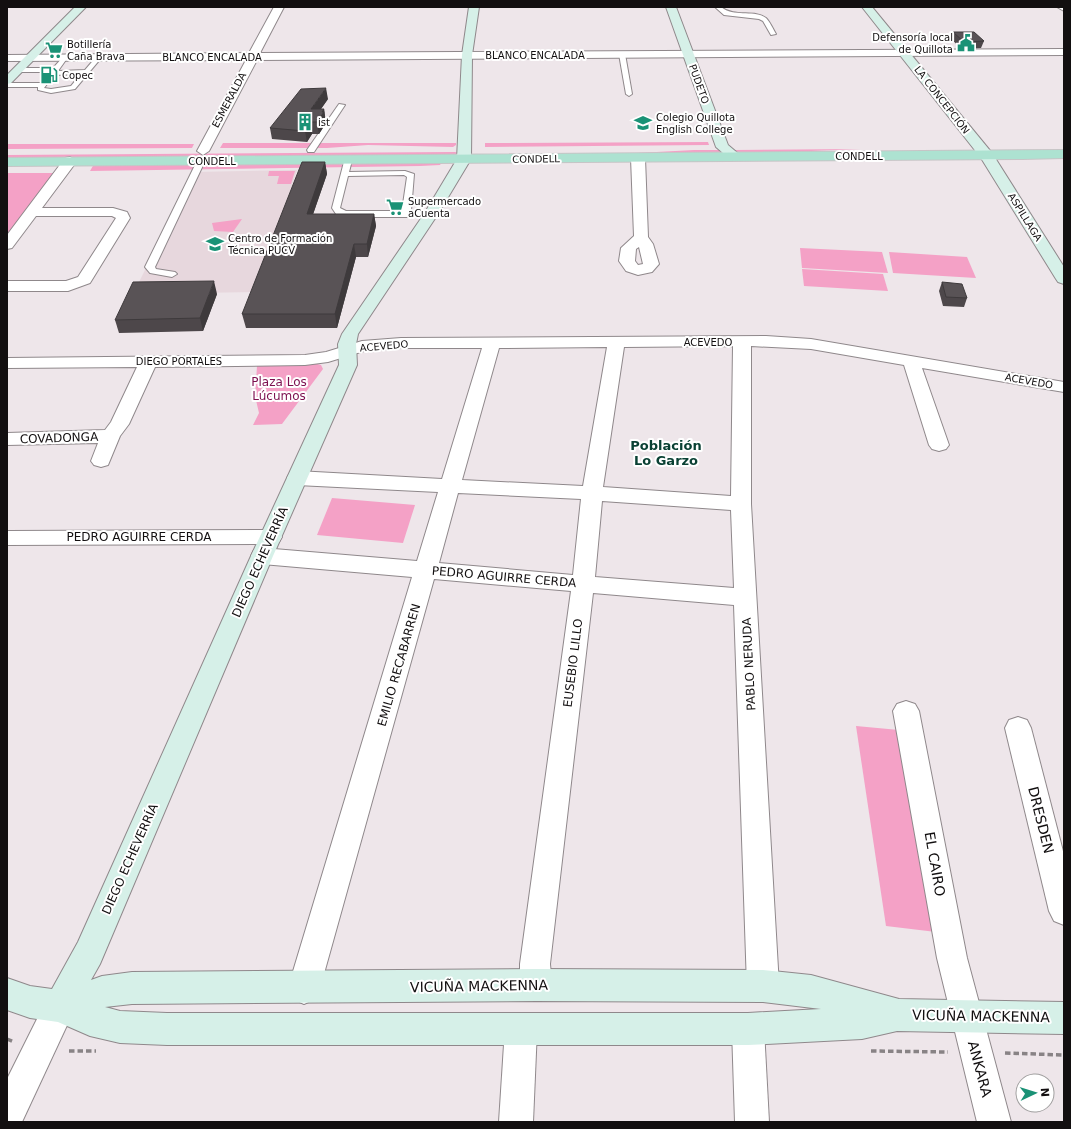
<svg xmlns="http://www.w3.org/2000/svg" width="1071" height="1129" font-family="'DejaVu Sans',sans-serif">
	<rect width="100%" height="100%" fill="#eee6ea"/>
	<polygon fill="#e7d7dd" points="297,170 257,292 133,294 194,172"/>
	<g fill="#f4a1c6">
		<polygon points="708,142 709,145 485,147 485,143"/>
		<polygon points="223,143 456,143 456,145 453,147 368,145 327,148 220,148"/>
		<polygon points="7,144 194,144 192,148 7,149"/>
		<polygon points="861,149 740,154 733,151 734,150"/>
		<polygon points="694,150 719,150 724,154 600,155"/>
		<polygon points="455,152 461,154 456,157 7,159 7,155"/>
		<polygon points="218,162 258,165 442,162 440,165 420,166 90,171 94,164"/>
		<polygon points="269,171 295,171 291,184 277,184 279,176 268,176"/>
		<polygon points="7,173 58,173 7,238"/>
		<polygon points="242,219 233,232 214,231 212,223"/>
		<polygon points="800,248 882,252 888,273 802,268"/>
		<polygon points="889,252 967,257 976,278 893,273"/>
		<polygon points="802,269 883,274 888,291 804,286"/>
		<polygon points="314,363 321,365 323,369 282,424 253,425 259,413 255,396 257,366"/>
		<polygon points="332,498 415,505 403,543 317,535"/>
		<polygon points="856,726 899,730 936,932 886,926"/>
	</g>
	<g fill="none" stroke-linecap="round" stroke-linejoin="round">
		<g stroke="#8f888b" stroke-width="2">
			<g id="lane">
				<path d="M 715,7 L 721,7 C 735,18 754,9 766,18 C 770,22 773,29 776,34 L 771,35 L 763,21 L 759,19 L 724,15 Z"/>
				<polygon points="622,52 625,54 632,94 629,96 626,94 619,54"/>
				<path d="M 65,55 L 68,57 L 58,71 L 85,70 L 97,56 L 102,57 L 75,89 L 51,93 L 38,90 L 38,87 L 7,87 L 7,83 L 41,83 L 49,72 L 18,72 L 15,70 L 18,68 L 53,68 ZM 81,74 L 71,86 L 51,89 L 44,88 L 54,75 Z"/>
				<polygon points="339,104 345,105 314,152 308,152 307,150"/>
				<path d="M 345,158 L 352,160 L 349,172 L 405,171 L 414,174 L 411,211 L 431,211 L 435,214 L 431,217 L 345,217 L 336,214 L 332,208 ZM 404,175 L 407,177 L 402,211 L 346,211 L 340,208 L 348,176 Z"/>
				<polygon points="198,159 205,161 155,267 156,269 175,272 177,274 172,277 150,273 145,267"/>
			</g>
		</g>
		<g stroke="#8f888b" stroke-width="2">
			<g id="street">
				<polygon points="274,7 284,7 260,53 1064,49 1064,55 257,60 209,151 203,155 197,151 246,60 7,61 7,55 249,53"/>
				<polygon points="1057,7 1064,7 1064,11"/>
				<path d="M 638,154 L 645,158 L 648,237 L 653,244 L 659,264 L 652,272 L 638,275 L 626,271 L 619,261 L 621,248 L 634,236 L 631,158 ZM 639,247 L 643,264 L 638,265 L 635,261 L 636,249 Z"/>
				<polygon points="70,157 77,161 42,208 113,208 127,212 130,218 90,283 68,291 7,291 7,281 66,281 78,277 116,218 112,216 36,216 12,248 7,249 7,235 65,158"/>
				<path d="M 766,336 L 811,339 L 1064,382 L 1064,392 L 922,368 L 949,445 L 946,449 L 939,451 L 932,449 L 929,445 L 904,365 L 811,349 L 751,346 L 751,504 L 779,986 L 774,997 L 763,1002 L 752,997 L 747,986 L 734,605 L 593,593 L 550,964 L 552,985 L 547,996 L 536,1001 L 525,996 L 520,985 L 520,964 L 571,591 L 434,579 L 320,988 L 315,999 L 304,1004 L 293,999 L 288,988 L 412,577 L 262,564 L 254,562 L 251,556 L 254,550 L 262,548 L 417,561 L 438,492 L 297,485 L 290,483 L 287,478 L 290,473 L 297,471 L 442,479 L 482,348 L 401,348 L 364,351 L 328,362 L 305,365 L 155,367 L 129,424 L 120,436 L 108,465 L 101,467 L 94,465 L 91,461 L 98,443 L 7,445 L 7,433 L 105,430 L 111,422 L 137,367 L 7,368 L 7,358 L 305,355 L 326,352 L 362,341 L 401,338 ZM 733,346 L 731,496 L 603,487 L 624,347 ZM 607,347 L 583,486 L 462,480 L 499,348 ZM 458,493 L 581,499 L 573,575 L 439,563 ZM 602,501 L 731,510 L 734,588 L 595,577 Z"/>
				<polygon points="271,530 279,532 282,537 279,542 271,544 7,545 7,531"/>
				<polygon points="906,701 915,704 919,711 967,958 1011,1122 977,1122 937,958 893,711 897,704"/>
				<polygon points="1018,717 1027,720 1031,728 1064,855 1064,925 1054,921 1049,911 1005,728 1009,720"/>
				<polygon points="60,990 71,995 76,1006 22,1122 7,1122 7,1079 49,995"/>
				<polygon points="521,1013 532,1018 537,1029 533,1122 499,1122 505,1029 510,1018"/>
				<polygon points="748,1013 759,1018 764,1029 769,1122 735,1122 732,1029 737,1018"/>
			</g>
		</g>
		<g stroke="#8f888b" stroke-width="2">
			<g id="secondary">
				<polygon points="75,7 86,7 11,83 7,84 7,75"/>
				<path d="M 469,7 L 479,7 L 472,55 L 471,159 L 438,214 L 358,334 L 356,344 L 357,365 L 273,556 L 100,964 L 91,980 L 102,976 L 132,972 L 536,969 L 763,970 L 811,975 L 899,999 L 1064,1002 L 1064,1034 L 897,1031 L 862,1039 L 748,1045 L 167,1045 L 120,1043 L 90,1036 L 58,1022 L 30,1018 L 7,1010 L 7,978 L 30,986 L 52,989 L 78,942 L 251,556 L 339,365 L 338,344 L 342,334 L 424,214 L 457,159 L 462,55 ZM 536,1001 L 763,1002 L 821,1009 L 748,1013 L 167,1013 L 120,1011 L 105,1007 L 132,1004 Z"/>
				<polygon points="666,7 676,7 728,145 741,156 740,159 730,159 716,147"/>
				<polygon points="862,7 872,7 992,153 1064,267 1064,284 1058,282 1056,279 981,158"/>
			</g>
		</g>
		<g stroke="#c6c5c6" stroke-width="2">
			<polygon id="primary" points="1064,150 1064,158 1023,159 7,166 7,158"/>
		</g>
		<g stroke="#888385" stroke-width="3.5" stroke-dasharray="5.5 3" stroke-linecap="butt">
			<polyline points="7,1039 14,1042"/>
			<polyline points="69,1051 96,1051"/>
			<polyline points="871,1051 948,1052"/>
			<polyline points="1005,1053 1064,1055"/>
		</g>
		<use href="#lane" fill="#fff" fill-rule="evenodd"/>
		<use href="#street" fill="#fff" fill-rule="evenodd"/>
		<use href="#secondary" fill="#d6f0e8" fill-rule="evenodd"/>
		<use href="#primary" fill="#ade2d1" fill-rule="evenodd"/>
	</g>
	<g fill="#4d474a">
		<polygon points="953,32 984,41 981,48 962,49 951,39"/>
		<polygon points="328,99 321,109 324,109 326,123 319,134 312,134 307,142 272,139 270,128"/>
		<polygon points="325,162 327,174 313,214 374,214 376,226 368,257 356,257 337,328 246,328 242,314"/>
		<polygon points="942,282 967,298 964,307 943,306 939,291"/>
		<polygon points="217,294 203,331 119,333 115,320"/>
	</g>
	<g fill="#3e3a3c">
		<polygon points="326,88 328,99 313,120 311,109"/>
		<polygon points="324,109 326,123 319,134 317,122 322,112"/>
		<polygon points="311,122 312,134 307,142 305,131"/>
		<polygon points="325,162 327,174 309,226 307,214"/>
		<polygon points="374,214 376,226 368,257 367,244"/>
		<polygon points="354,244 356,257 337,328 335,314"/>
		<polygon points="214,281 217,294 203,331 200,318"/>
	</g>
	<g fill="#595356" stroke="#3e3a3c">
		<polygon points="953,32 974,32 984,41 964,42"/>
		<polygon points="326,88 311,109 324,109 322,112 324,112 317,122 311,122 305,131 270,128 301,89"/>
		<polygon points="302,162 325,162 307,214 374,214 367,244 354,244 335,314 242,314"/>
		<polygon points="214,281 200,318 115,320 133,282"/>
		<polygon points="942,282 962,284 967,298 946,297"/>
	</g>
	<defs>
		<g id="civic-bare" transform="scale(1.38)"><path d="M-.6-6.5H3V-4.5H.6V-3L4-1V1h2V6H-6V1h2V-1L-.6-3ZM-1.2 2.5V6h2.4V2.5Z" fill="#1a9276" stroke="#fff" stroke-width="2.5" paint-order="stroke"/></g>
		<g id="supermarket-bare" transform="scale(1.38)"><path d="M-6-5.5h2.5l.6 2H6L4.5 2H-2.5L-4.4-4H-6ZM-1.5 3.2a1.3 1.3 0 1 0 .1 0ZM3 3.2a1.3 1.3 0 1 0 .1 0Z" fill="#1a9276" stroke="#fff" stroke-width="2.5" paint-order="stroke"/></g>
		<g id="fuel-bare" transform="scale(1.38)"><path d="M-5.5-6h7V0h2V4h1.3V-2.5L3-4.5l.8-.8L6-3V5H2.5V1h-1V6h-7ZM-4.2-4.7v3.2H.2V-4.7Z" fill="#1a9276" stroke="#fff" stroke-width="2.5" paint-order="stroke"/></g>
		<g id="building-bare" transform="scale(1.38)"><path d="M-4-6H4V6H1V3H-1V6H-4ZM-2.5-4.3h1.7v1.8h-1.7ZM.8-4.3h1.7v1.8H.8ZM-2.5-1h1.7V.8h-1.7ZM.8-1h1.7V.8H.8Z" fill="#1a9276" stroke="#fff" stroke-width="2.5" paint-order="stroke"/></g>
		<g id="school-bare" transform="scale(1.38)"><path d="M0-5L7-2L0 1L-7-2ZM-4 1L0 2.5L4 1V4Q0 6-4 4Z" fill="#1a9276" stroke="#fff" stroke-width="2.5" paint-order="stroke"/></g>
		<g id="university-bare" transform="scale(1.38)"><path d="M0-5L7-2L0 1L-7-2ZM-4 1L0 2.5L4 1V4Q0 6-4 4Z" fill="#1a9276" stroke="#fff" stroke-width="2.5" paint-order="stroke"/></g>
	</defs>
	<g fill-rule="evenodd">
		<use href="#civic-bare" x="966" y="43"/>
		<use href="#supermarket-bare" x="54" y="50"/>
		<use href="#fuel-bare" x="49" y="75"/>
		<use href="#building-bare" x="305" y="122"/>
		<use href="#school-bare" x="643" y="123"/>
		<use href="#supermarket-bare" x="395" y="207"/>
		<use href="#university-bare" x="215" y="244"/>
	</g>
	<g text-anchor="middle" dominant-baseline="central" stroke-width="4" stroke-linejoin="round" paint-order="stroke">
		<g font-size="10" fill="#120f10" stroke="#fff" text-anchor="start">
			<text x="953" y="37" text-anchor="end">Defensoría local<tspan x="953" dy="12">de Quillota</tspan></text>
			<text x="67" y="44">Botillería<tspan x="67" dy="12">Caña Brava</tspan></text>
			<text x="62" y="75">Copec</text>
			<text x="656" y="117">Colegio Quillota<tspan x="656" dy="12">English College</tspan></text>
			<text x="318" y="122">ist</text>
			<text x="408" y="201">Supermercado<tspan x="408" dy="12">aCuenta</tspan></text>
			<text x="228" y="238">Centro de Formación<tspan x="228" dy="12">Técnica PUCV</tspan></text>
		</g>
		<g font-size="10" fill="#120f10" stroke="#fff">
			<text x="535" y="55">BLANCO ENCALADA</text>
			<text x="212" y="57">BLANCO ENCALADA</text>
			<text transform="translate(699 84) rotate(70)">PUDETO</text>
			<text transform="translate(229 100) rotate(-62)">ESMERALDA</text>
			<text transform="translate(942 100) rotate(52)">LA CONCEPCIÓN</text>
			<text x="859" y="156">CONDELL</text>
			<text transform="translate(536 159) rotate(-1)">CONDELL</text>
			<text x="212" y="161">CONDELL</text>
			<text transform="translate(1025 217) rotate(58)">ASPILLAGA</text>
			<text x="708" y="342">ACEVEDO</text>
			<text transform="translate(384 346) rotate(-5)">ACEVEDO</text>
			<text x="179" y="361">DIEGO PORTALES</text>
			<text transform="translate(1029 381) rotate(10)">ACEVEDO</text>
		</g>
		<g font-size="12" fill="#7c0f4f" stroke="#fff">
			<text x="279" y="382">Plaza Los<tspan x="279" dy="14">Lúcumos</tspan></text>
		</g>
		<g font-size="12" fill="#120f10" stroke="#fff">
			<text transform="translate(59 438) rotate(-2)">COVADONGA</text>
			<text x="139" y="537">PEDRO AGUIRRE CERDA</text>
			<text transform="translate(260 562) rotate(-66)">DIEGO ECHEVERRÍA</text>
			<text transform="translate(504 577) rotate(5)">PEDRO AGUIRRE CERDA</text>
			<text transform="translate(573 663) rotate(-83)">EUSEBIO LILLO</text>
			<text transform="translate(749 664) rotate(-93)">PABLO NERUDA</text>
			<text transform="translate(399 665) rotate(-74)">EMILIO RECABARREN</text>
			<text transform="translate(130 859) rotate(-66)">DIEGO ECHEVERRÍA</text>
		</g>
		<g font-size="13" font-weight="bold" fill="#0a4134" stroke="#fff">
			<text x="666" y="445">Población<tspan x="666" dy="15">Lo Garzo</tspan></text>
		</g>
		<g font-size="14" fill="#120f10" stroke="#fff">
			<text transform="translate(1041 820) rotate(76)">DRESDEN</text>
			<text transform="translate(935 864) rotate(80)">EL CAIRO</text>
			<text transform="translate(479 986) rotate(-1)">VICUÑA MACKENNA</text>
			<text transform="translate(981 1016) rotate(1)">VICUÑA MACKENNA</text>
			<text transform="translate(980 1069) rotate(75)">ANKARA</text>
		</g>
	</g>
	<rect width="1071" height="1129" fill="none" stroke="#120f10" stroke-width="16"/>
	<g transform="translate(1035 1093) rotate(86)"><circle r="19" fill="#ffffff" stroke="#a09f9f"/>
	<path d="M0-3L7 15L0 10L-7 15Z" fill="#1a9276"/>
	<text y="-6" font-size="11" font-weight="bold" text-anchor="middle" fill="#120f10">N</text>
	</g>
</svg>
